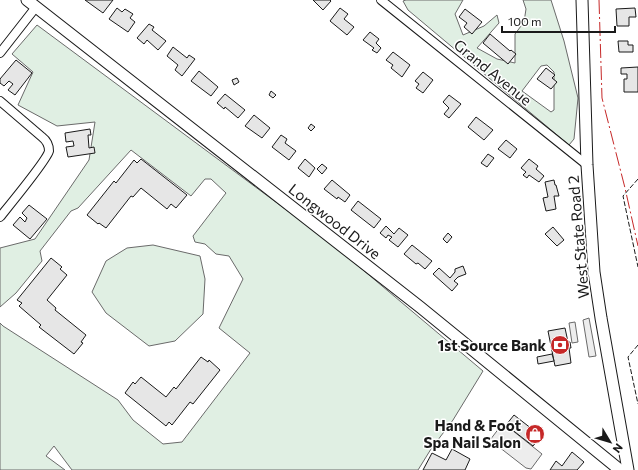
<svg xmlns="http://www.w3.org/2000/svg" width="638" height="470" font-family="Commissioner,sans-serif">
	<rect width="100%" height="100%" fill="#fff"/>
	<g fill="#e0efe3" stroke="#6a6a6a" fill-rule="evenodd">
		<path d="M 406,0 L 463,0 L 455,14 L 463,35 L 484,26 L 497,15 L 499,23 L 477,48 L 497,59 L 515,63 L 515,34 L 524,22 L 526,9 L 523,0 L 551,0 L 564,41 L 578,98 L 574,139 L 569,145 L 408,10 L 403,1 ZM 547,65 L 554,72 L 554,110 L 551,112 L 522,91 L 541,66 Z"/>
		<polygon points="37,25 331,243 483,371 453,420 431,449 418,470 72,470 54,446 46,456 65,470 0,470 0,323 3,326 118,400 133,420 163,444 182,442 250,353 219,328 243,279 229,256 216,254 205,244 195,242 193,236 226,193 211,179 205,179 191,196 131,150 78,208 71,211 40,251 42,261 16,293 0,307 0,248 35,239 89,160 95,122 57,126 18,105 33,72 12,54"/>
		<polygon points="153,245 200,256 205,279 203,314 175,341 149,346 106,313 92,292 106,261 127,248"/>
	</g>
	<g fill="#ededed" stroke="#6a6a6a">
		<polygon points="589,318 596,356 589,357 583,320"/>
		<polygon points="575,322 578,342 572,343 569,323"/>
		<polygon points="503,423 542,454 531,469 526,468 490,440"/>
	</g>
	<g fill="#e6e6e6" stroke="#1a1a1a">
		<polygon points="85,0 113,0 103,13"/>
		<polygon points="313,0 330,0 331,1 323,10"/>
		<polygon points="117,8 122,12 125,9 133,14 130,18 135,22 128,32 109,19"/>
		<polygon points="340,8 348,14 344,19 354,27 347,35 330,21"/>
		<polygon points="635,8 636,17 629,17 629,26 617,26 616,9"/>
		<polygon points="465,9 482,22 472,34 464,27 467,23 459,17"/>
		<polygon points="149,24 154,27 152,30 166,41 158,50 147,40 144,44 137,38"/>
		<polygon points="370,32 379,39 376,43 381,48 377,53 372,50 374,48 363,40"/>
		<polygon points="490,34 510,51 511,50 516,54 508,64 483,43"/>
		<polygon points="618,41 628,41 628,45 633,45 633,52 619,52"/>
		<polygon points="173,47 187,58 189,55 195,59 182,76 175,70 178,65 167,56"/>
		<polygon points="393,52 410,65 402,77 391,68 393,65 386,60"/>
		<polygon points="16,60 32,73 15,95 8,90 13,84 9,81 4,86 0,83 0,79"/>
		<polygon points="638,67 638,92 624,92 624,79 627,79 627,74 621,74 621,68"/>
		<polygon points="546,68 555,75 552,78 557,82 551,89 537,79"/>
		<polygon points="199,71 218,87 211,96 191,81"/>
		<polygon points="423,72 433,80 423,93 416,88 419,84 415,81"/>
		<polygon points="237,78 239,82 234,85 232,80"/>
		<polygon points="271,91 276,95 273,98 269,95"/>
		<polygon points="225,94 245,110 238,118 225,107 224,109 217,103"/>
		<polygon points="449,95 461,104 449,118 444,114 449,108 443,102"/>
		<polygon points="254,115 270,128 262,138 245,126"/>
		<polygon points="476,117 493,130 484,140 468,127"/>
		<polygon points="311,124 315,127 311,131 308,128"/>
		<polygon points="90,129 91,135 88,135 89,148 94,147 95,153 68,157 66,147 74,146 73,141 66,142 65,133"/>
		<polygon points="281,135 287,139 285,143 296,151 289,160 272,147"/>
		<polygon points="506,140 517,149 510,158 498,149"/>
		<polygon points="488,154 494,158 487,167 481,163"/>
		<polygon points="141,159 187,195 176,208 171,204 167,209 141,188 133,197 131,196 106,228 99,223 98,224 87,215 114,181 116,183 134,160 137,163"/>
		<polygon points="305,159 315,168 309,177 298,168"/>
		<polygon points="529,159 538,166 536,169 544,176 539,182 529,175 527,178 523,175 526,172 521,168"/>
		<polygon points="322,164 327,168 322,174 317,169"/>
		<polygon points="332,180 350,195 345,202 338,197 337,199 324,189"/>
		<polygon points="554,180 555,185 556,185 559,196 554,196 556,209 546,211 543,198 548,197 545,182"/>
		<polygon points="358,201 381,219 374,228 351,210"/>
		<polygon points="29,205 47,219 30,239 13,225 20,217 25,222 27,218 22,213"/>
		<polygon points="386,226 394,234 399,228 408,235 398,247 389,240 392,237 388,235 386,238 380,233"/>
		<polygon points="553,227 564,240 557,246 545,234"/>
		<polygon points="448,233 452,237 447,243 443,239"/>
		<polygon points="412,245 432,261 425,269 418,263 416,264 404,254"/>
		<polygon points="51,258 62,267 60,269 67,275 47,300 56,308 55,310 86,335 81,342 83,343 74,354 39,327 41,325 19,306 22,303 17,300"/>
		<polygon points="463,266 466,274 458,277 454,281 458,284 452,291 433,274 439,268 450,278 455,272 455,269"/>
		<polygon points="565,328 568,342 570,342 571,348 569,348 571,363 555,366 548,331"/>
		<polygon points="552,354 554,361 538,364 537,357"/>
		<polygon points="201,357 208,362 209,360 220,370 193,404 190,402 172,425 169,422 166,426 125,393 133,382 135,384 141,377 166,397 174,387 176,389"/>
		<polygon points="514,415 541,436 533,446 506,425"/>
		<polygon points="452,449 470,459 465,470 423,470 432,453 446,460"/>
		<polygon points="572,452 584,462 577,470 550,470 556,461 562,466"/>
	</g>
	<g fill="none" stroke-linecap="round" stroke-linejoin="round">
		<g stroke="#1a1a1a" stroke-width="10">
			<g id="minor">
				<polyline points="381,0 587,165"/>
				<polyline points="0,53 36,7"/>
				<path d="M 0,101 L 42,137 C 46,140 49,145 49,151 C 47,160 8,207 0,217"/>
			</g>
		</g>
		<g stroke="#1a1a1a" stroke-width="13">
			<g id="major">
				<polyline points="27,0 420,307 620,470"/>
				<polyline points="582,0 587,165 594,272 601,318 628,470"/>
			</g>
		</g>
		<use href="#minor" stroke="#fff" stroke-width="8"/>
		<use href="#major" stroke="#fff" stroke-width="11"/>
		<g stroke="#1a1a1a" stroke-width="1" stroke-dasharray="5 2" stroke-linecap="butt">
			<polyline points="638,179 623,196 638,267"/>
			<polyline points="638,345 628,357 638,404"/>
		</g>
		<polyline stroke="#c62828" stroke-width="1" stroke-dasharray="14 3 2 3" stroke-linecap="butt" points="599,0 602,98 625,188 638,246"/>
	</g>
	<defs>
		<g id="bank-disc" transform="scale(1)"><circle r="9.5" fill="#c62828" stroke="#fff"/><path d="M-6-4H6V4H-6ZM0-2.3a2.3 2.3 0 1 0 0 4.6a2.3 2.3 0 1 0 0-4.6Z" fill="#fff"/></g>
		<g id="shop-disc" transform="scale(1)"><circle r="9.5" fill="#c62828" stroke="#fff"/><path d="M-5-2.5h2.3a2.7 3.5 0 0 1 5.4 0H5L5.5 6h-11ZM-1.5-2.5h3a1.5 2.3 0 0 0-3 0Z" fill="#fff"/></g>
	</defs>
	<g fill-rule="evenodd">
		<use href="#bank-disc" x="560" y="345"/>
		<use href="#shop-disc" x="535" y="434"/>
	</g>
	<g text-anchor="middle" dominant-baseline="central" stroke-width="3" stroke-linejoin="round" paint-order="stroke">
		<g font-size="15" fill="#1a1a1a" stroke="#fff">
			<text transform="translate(493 72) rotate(39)">Grand Avenue</text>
			<text transform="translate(335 221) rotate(38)">Longwood Drive</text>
			<text transform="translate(578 237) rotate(-95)">West State Road 2</text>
		</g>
		<g font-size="15" font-weight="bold" fill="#1a1a1a" stroke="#fff" text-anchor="end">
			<text x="546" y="345">1st Source Bank</text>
			<text x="521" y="425">Hand &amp; Foot<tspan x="521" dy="17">Spa Nail Salon</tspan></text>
		</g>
	</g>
	<g transform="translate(610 442) rotate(128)" stroke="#ffffff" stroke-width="3" paint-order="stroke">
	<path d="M0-3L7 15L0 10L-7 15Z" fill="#1a1a1a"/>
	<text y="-6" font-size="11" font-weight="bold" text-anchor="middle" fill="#1a1a1a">N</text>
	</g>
	<path d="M502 26v6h113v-6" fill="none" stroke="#1a1a1a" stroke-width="2"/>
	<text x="508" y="26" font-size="12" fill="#1a1a1a" stroke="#ffffff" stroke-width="3" paint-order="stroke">100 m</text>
</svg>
